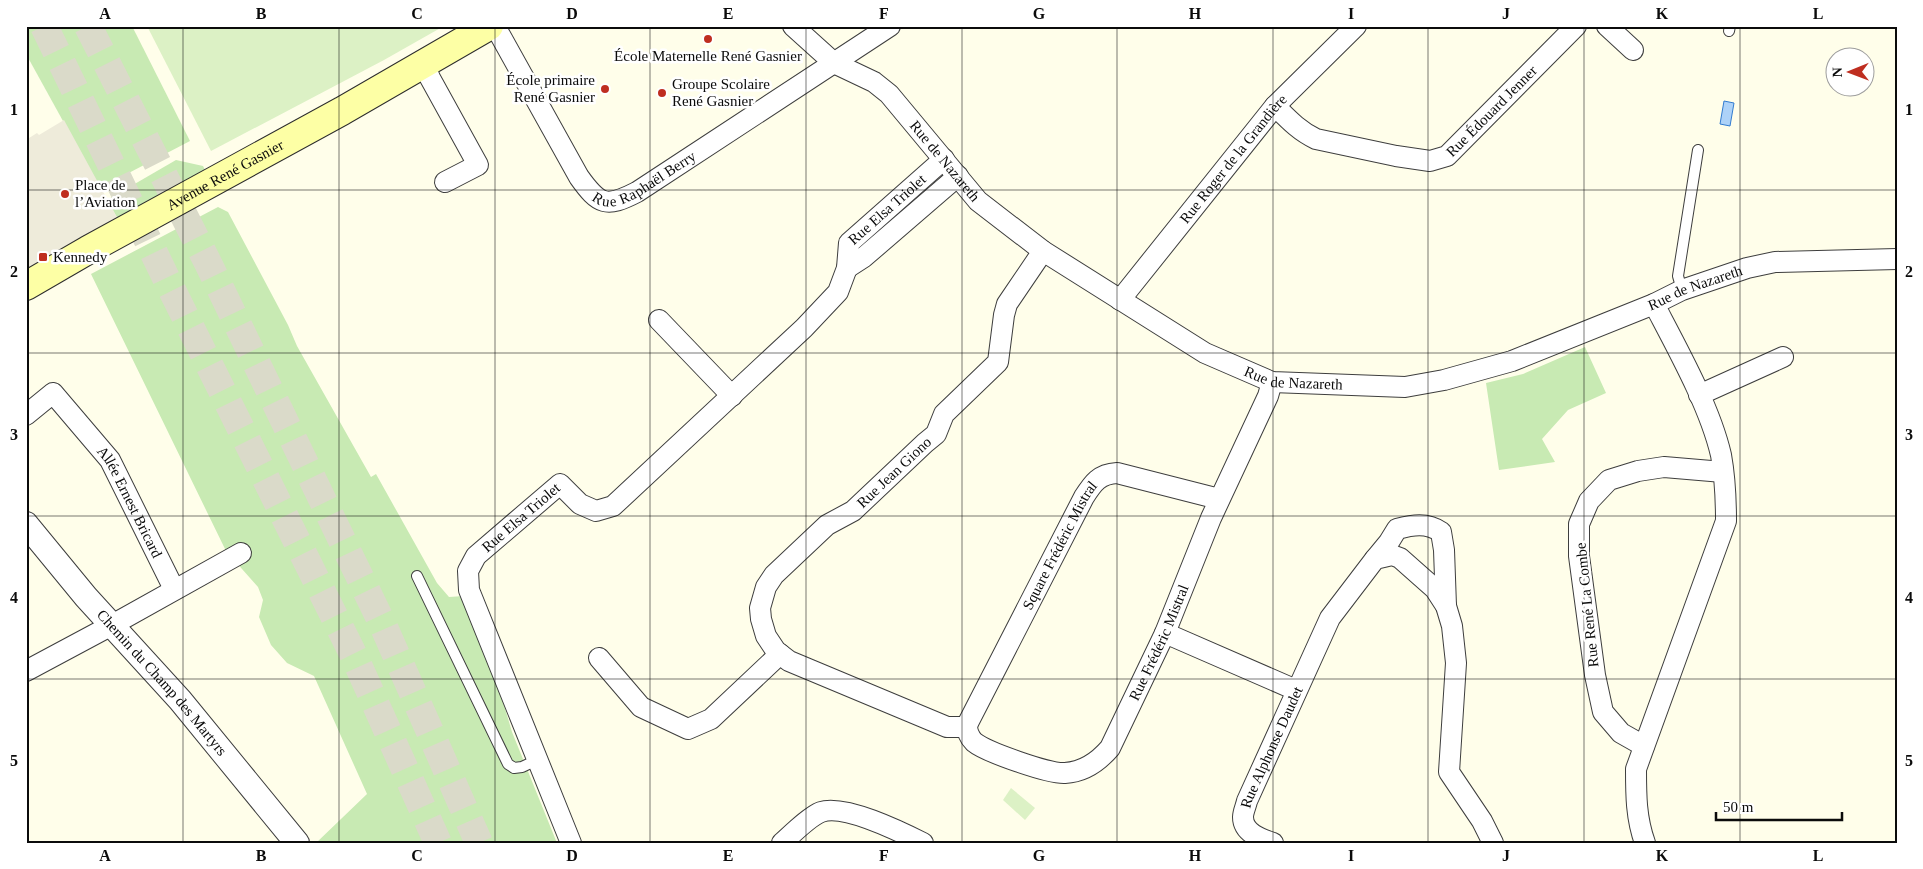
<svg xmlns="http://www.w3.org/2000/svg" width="1923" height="869" font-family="Georgia,serif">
	<rect width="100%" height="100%" fill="#fffeea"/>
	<g fill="#c8eab3">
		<polygon points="26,26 132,26 190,141 100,188 26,54"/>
		<polygon points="176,160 203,166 206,172 119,221 107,200"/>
		<polygon points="218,207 228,212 288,325 297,346 371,477 376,474 437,583 449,597 464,596 499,688 512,732 557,843 316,843 367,794 314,676 287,663 271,645 259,617 263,600 258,587 226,551 91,274"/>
		<polygon points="1585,347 1606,393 1568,410 1542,439 1555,462 1499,470 1486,383 1523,374"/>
	</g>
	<g fill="#dcf1c5">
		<polygon points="147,26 444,26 384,60 211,151"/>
		<polygon points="1011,788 1035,808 1025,820 1003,800"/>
	</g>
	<polygon fill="#eeebda" points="64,120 119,221 26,271 26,140 37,133 39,135"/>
	<polygon fill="#add2f8" stroke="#327cd1" points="1724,101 1734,103 1730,126 1720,124"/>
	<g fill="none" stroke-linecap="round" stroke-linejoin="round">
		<g stroke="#dadac9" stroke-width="28" stroke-dasharray="28 14" stroke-linecap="butt">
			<polyline points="44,26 168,282 354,656 438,843"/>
			<polyline points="88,26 208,263 383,625 479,843"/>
		</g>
		<g stroke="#3e3e3e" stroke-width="12">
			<g id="service">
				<polyline points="1729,31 1730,26"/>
				<polyline points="1682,290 1678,276 1698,150"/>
				<polyline points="417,576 508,764 514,768 522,767 537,760"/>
			</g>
		</g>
		<g stroke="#3e3e3e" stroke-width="22">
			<g id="minor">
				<path id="s1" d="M 495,26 L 579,177 C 599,205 606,208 637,192 L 890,26"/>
				<path id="s2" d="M 793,26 L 834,63 L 874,82 L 889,94 L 978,201 L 1043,251 L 1205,353 L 1272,382 L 1405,387 L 1444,380 L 1512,361 L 1654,304 L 1682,290 L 1747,268 L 1775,262 L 1897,259"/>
				<polyline points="1607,26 1633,50"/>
				<polyline points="424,63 430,78 478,165 445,182"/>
				<path id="s3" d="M 1275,106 C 1288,119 1299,131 1316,139 L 1396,156 L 1430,161 L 1447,156 L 1576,26"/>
				<polyline points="847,268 864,257 958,176"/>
				<path id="s4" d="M 1120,300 L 1275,106 L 1356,26"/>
				<polyline points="659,320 732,396"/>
				<polyline points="1699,395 1783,357"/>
				<path id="s5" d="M 26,415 L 53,393 L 110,460 L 174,589"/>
				<path d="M 1375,559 L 1389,542 L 1397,529 C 1412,525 1427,522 1441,532 L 1444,550 L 1446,606"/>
				<polyline points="1165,633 1296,690"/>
				<polyline points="599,658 641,707 688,729 711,719 780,654"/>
				<polyline points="26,671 112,625 241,553"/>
				<path id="s6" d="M 967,725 L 962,727 L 947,727 L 789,661 L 776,651 L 766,636 L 761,619 L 760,608 L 766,587 L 774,575 L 827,525 L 853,511 L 925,443 L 936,434 L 944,414 L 998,362 L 1004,315 L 1007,304 L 1043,251"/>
				<path id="s7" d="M 967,725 C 967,732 969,737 974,742 C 986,752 1049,774 1065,773 C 1084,772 1098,762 1110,748 L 1165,633 L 1211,518 L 1268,396 L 1272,382"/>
				<path id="s8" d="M 967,725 L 1084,497 C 1093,483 1099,474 1117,473 L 1219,499"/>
				<polyline points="1644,746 1621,733 1603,712 1595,675 1579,556 1579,524 1589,501 1609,480 1638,471 1664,467 1723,472"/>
				<path id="s9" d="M 571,843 L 469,590 L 468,571 L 476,556 L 560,484 L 580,504 L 596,511 L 613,506 L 804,328 L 838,292 L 847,268 L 849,243 L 944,159"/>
				<path d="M 782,843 C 792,834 810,816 821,812 C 844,804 901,832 923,843"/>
				<path id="s10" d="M 1273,843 C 1261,839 1243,833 1243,817 C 1243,812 1246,806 1247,801 L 1330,618 L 1375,559 L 1392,555 L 1400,558 L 1435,589 L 1446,606 L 1452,626 L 1456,663 L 1449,772 L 1482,821 L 1493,843"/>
				<path d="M 1645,843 C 1636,818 1636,795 1636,769 L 1726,521 C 1726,499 1725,477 1721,455 C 1710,407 1677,348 1654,304"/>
			</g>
		</g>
		<g stroke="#3e3e3e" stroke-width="26">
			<g id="tertiary">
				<path id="s11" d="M 26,524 L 86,597 L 180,700 L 297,843"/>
			</g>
		</g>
		<g stroke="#2d2d2d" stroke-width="30">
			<g id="secondary">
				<path id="s12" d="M 26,286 L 88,250 L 342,111 L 489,26"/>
			</g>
		</g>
		<use href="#service" stroke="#fff" stroke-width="10"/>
		<use href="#minor" stroke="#fff" stroke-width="20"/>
		<use href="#tertiary" stroke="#fff" stroke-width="24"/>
		<use href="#secondary" stroke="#fdffa5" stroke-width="28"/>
	</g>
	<path fill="none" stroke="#0b0b0b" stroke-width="1" stroke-opacity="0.55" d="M 183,26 L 183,843M 339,26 L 339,843M 495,26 L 495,843M 650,26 L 650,843M 806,26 L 806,843M 962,26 L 962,843M 1117,26 L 1117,843M 1273,26 L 1273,843M 1428,26 L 1428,843M 1584,26 L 1584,843M 1740,26 L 1740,843M 26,190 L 1897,190M 26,353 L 1897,353M 26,516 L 1897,516M 26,679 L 1897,679"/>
	<g fill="#bf2e20" stroke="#fff" stroke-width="2">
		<circle cx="708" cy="39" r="5"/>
		<circle cx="605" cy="89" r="5"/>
		<circle cx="662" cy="93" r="5"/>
		<circle cx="65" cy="194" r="5"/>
		<rect x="38" y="252" width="10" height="10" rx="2.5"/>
	</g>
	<g text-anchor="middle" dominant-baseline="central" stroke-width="5" stroke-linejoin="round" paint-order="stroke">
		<g font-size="15" fill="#0b0b0b" stroke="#fff" text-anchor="start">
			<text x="708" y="56" text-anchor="middle">École Maternelle René Gasnier</text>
			<text x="595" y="80" text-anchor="end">École primaire<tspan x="595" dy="17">René Gasnier</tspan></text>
			<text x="672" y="84">Groupe Scolaire<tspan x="672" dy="17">René Gasnier</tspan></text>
			<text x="75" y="185">Place de<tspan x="75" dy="17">l’Aviation</tspan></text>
			<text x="53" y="257">Kennedy</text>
		</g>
		<g font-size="15" fill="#0b0b0b" stroke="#fff">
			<text stroke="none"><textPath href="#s3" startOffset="250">Rue Édouard Jenner</textPath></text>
			<text stroke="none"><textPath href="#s4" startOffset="181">Rue Roger de la Grandière</textPath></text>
			<text stroke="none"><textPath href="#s2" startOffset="206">Rue de Nazareth</textPath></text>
			<text stroke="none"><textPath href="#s1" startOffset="254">Rue Raphaël Berry</textPath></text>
			<text stroke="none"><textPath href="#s12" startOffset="228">Avenue René Gasnier</textPath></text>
			<text stroke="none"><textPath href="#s9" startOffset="895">Rue Elsa Triolet</textPath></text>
			<text stroke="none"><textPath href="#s2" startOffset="1045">Rue de Nazareth</textPath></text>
			<text stroke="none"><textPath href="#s2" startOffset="625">Rue de Nazareth</textPath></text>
			<text stroke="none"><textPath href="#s6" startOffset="450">Rue Jean Giono</textPath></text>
			<text stroke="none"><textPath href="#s5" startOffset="169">Allée Ernest Bricard</textPath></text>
			<text stroke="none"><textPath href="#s9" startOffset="368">Rue Elsa Triolet</textPath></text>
			<text stroke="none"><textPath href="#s8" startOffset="202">Square Frédéric Mistral</textPath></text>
			<text transform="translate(1587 605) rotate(-96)">Rue René La Combe</text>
			<text stroke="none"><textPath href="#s7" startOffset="285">Rue Frédéric Mistral</textPath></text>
			<text stroke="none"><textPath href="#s11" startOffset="209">Chemin du Champ des Martyrs</textPath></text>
			<text stroke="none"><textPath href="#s10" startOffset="118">Rue Alphonse Daudet</textPath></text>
		</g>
	</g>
	<rect width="1923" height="869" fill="none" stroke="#ffffff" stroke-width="55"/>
	<g transform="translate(1850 72) rotate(269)"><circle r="24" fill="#ffffff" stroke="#9d9d9d"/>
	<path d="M0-4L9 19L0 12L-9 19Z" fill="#bf2e20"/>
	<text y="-8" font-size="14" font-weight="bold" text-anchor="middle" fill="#0b0b0b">N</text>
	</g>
	<path d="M1716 812v8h126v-8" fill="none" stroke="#0b0b0b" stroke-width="2.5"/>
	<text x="1723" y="812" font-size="15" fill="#0b0b0b" stroke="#ffffff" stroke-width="4" paint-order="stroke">50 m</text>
	<rect x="28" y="28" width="1868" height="814" fill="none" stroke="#0b0b0b" stroke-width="2"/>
	<g font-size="16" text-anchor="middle" font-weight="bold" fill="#0b0b0b">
		<text x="105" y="19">A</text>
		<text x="261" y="19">B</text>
		<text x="417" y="19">C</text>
		<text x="572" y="19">D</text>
		<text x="728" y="19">E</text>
		<text x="884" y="19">F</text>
		<text x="1039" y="19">G</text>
		<text x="1195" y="19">H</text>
		<text x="1351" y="19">I</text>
		<text x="1506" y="19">J</text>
		<text x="1662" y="19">K</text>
		<text x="1818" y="19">L</text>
		<text x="14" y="115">1</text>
		<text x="1909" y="115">1</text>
		<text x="14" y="277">2</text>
		<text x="1909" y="277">2</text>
		<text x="14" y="440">3</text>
		<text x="1909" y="440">3</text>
		<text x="14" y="603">4</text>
		<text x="1909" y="603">4</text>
		<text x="14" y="766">5</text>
		<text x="1909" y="766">5</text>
		<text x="105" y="861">A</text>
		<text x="261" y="861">B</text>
		<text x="417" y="861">C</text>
		<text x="572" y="861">D</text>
		<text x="728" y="861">E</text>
		<text x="884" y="861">F</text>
		<text x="1039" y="861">G</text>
		<text x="1195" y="861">H</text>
		<text x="1351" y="861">I</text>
		<text x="1506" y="861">J</text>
		<text x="1662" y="861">K</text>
		<text x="1818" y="861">L</text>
	</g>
</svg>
